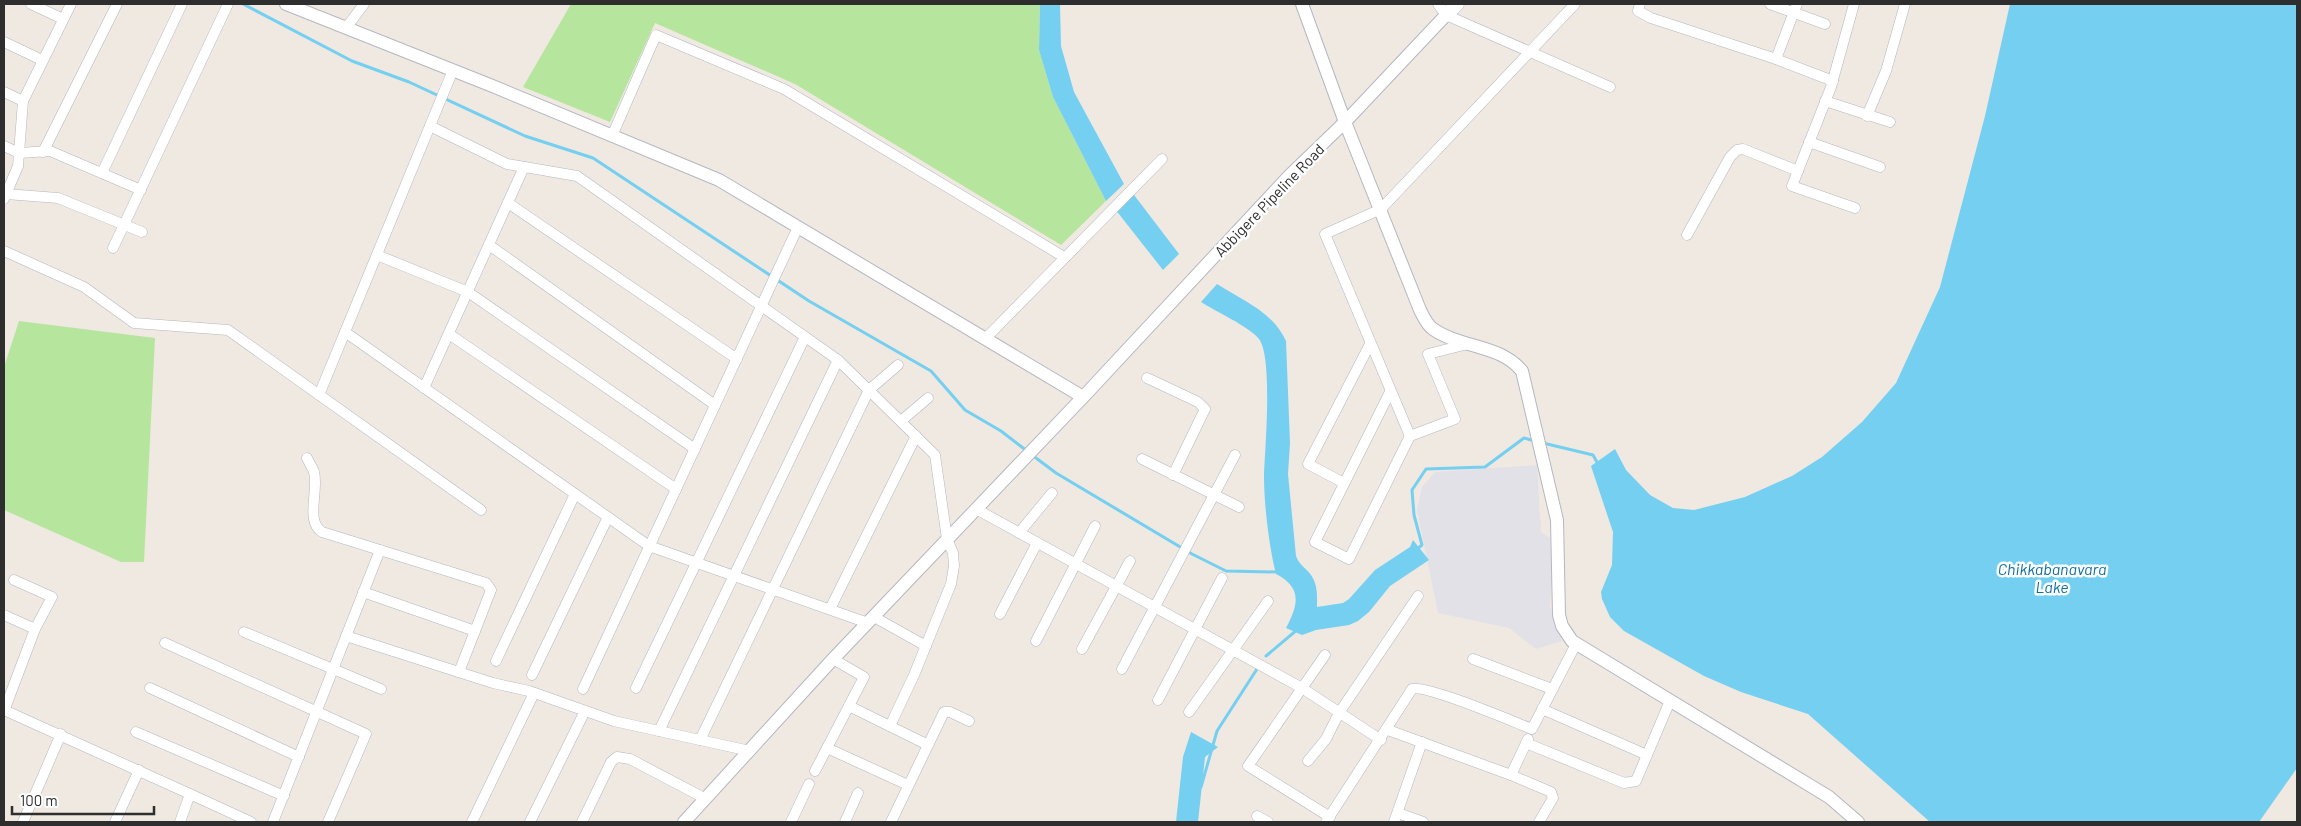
<svg xmlns="http://www.w3.org/2000/svg" width="2301" height="826" font-family="Barlow,sans-serif">
	<rect width="100%" height="100%" fill="#efe9e1"/>
	<polygon fill="#e3e1e8" points="1537,465 1541,532 1550,538 1552,574 1550,607 1562,641 1536,649 1509,628 1438,613 1417,510 1422,487 1435,472"/>
	<g fill="#b6e59e">
		<polygon points="571,4 1040,4 1039,50 1053,97 1106,201 1061,245 795,84 655,23 610,122 523,87"/>
		<polygon points="19,321 155,338 144,562 121,562 4,510 4,367"/>
	</g>
	<g fill="#75cff0">
		<polygon points="1040,4 1060,4 1061,46 1074,92 1124,184 1106,201 1053,97 1039,50"/>
		<polygon points="2010,4 2297,4 2297,768 2259,822 1930,822 1808,714 1741,692 1704,676 1624,631 1610,617 1602,599 1601,592 1612,565 1613,532 1591,466 1615,449 1626,470 1650,495 1673,508 1694,510 1745,497 1792,476 1822,457 1862,422 1896,383 1940,287 1985,116"/>
		<polygon points="1131,191 1179,254 1163,270 1115,209"/>
		<path d="M 1217,284 C 1242,300 1273,312 1286,341 L 1290,443 L 1288,474 L 1296,556 C 1299,565 1306,568 1311,575 C 1318,585 1317,596 1317,607 L 1343,603 L 1349,599 L 1375,570 L 1410,547 L 1413,540 L 1429,560 L 1390,586 L 1369,612 L 1358,621 L 1349,625 L 1316,630 L 1302,635 L 1286,628 C 1298,605 1303,588 1276,574 C 1269,547 1264,504 1264,476 C 1265,450 1273,357 1259,339 C 1250,327 1215,311 1201,302 Z"/>
		<polygon points="1191,732 1218,747 1205,757 1198,822 1176,822 1183,757"/>
	</g>
	<g fill="none" stroke-linecap="round" stroke-linejoin="round">
		<g stroke="#75cff0" stroke-width="3">
			<polyline points="243,4 352,61 409,82 525,136 593,158 809,301 931,371 965,410 1001,431 1027,451"/>
			<polyline points="1543,443 1593,455 1598,464"/>
			<polyline points="1032,455 1056,473 1192,554 1226,571 1278,572"/>
			<polyline points="1417,549 1422,545 1414,515 1412,490 1426,469 1485,467 1524,438 1535,441"/>
			<polyline points="1266,656 1298,629"/>
			<polyline points="1201,787 1217,731 1257,669"/>
		</g>
		<g stroke="#b4b7c1" stroke-width="11">
			<g id="minor">
				<polyline points="31,4 63,19"/>
				<polyline points="1438,4 1446,15 1610,87"/>
				<polyline points="1640,4 1638,11 1651,18 1776,59"/>
				<polyline points="1770,4 1825,24"/>
				<polyline points="1797,4 1776,59 1833,81"/>
				<polyline points="1854,4 1831,87 1792,186 1855,208"/>
				<polyline points="346,28 364,4"/>
				<polyline points="4,42 42,60"/>
				<polyline points="4,92 23,101"/>
				<polyline points="1825,101 1890,122"/>
				<polyline points="1867,116 1886,71 1905,4"/>
				<polyline points="430,126 507,164 577,176 838,360"/>
				<polyline points="612,136 656,35 784,89 1064,257"/>
				<polyline points="1809,142 1880,167"/>
				<polyline points="4,146 19,153 50,151 141,190"/>
				<polyline points="43,152 117,4"/>
				<polyline points="102,173 182,4"/>
				<polyline points="6,194 58,198 142,232"/>
				<polyline points="4,199 18,166 23,101 71,4"/>
				<polyline points="508,203 737,359"/>
				<polyline points="1687,235 1730,157 1737,150 1743,149 1798,171"/>
				<polyline points="489,245 715,405"/>
				<polyline points="113,248 228,4"/>
				<polyline points="4,251 84,287 134,323 228,330 481,510"/>
				<polyline points="377,255 468,292 695,449"/>
				<polyline points="345,332 649,546 868,623"/>
				<polyline points="449,334 676,489"/>
				<polyline points="985,339 1162,159"/>
				<polyline points="1468,344 1428,354 1455,419 1410,436 1325,234 1381,209 1575,4"/>
				<polyline points="1147,378 1198,402 1205,409 1173,475"/>
				<polyline points="424,388 524,167"/>
				<polyline points="1390,392 1315,542 1349,559 1410,436"/>
				<polyline points="319,395 453,70"/>
				<polyline points="901,421 928,398"/>
				<path d="M 307,458 C 309,463 313,468 314,472 C 319,491 305,521 322,532 L 486,583 L 491,590 L 459,672"/>
				<polyline points="1142,459 1239,507"/>
				<polyline points="1344,483 1308,464 1370,344"/>
				<polyline points="976,509 1302,688 1381,740"/>
				<polyline points="1019,533 1052,493"/>
				<polyline points="363,592 475,631"/>
				<polyline points="830,609 916,436"/>
				<polyline points="1000,614 1037,543"/>
				<polyline points="4,615 35,629"/>
				<polyline points="874,617 926,646"/>
				<polyline points="244,632 381,689"/>
				<polyline points="346,636 493,683 529,691 614,721 659,731"/>
				<polyline points="1036,641 1095,526"/>
				<polyline points="165,643 366,734 328,822"/>
				<polyline points="1082,649 1130,561"/>
				<polyline points="1325,655 1248,766 1330,817"/>
				<polyline points="1473,659 1552,689"/>
				<polyline points="496,661 575,494"/>
				<polyline points="1122,669 1235,455"/>
				<polyline points="532,675 608,517"/>
				<polyline points="150,688 299,757"/>
				<polyline points="636,688 805,337"/>
				<polyline points="583,689 798,227"/>
				<polyline points="1158,700 1222,578"/>
				<polyline points="849,706 928,745"/>
				<polyline points="1542,709 1647,755"/>
				<polyline points="4,710 190,794"/>
				<polyline points="4,711 35,629 52,597 14,580"/>
				<polyline points="1189,712 1268,601"/>
				<polyline points="1388,730 1511,775 1528,739"/>
				<polyline points="136,732 284,796"/>
				<polyline points="700,740 869,390 898,365"/>
				<polyline points="1526,743 1624,783 1636,781 1670,701"/>
				<polyline points="827,748 908,785"/>
				<polyline points="750,751 659,731 838,360 935,455 947,539 953,553 954,566 951,584 914,675 890,726"/>
				<polyline points="1308,761 1326,739 1339,713 1418,596"/>
				<polyline points="815,771 864,677 833,659"/>
				<polyline points="1511,775 1551,792 1553,798 1539,822"/>
				<polyline points="1398,813 1423,822"/>
				<polyline points="1257,816 1268,822"/>
				<polyline points="23,822 61,734"/>
				<polyline points="115,822 139,770"/>
				<polyline points="180,822 190,794 251,822"/>
				<polyline points="273,822 380,550"/>
				<polyline points="472,822 534,693"/>
				<polyline points="530,822 585,711"/>
				<polyline points="582,822 611,762 617,757 630,759 706,799"/>
				<polyline points="791,822 809,784"/>
				<polyline points="845,822 858,793"/>
				<polyline points="891,822 944,712 950,712 969,721"/>
				<path d="M 1326,822 L 1412,689 C 1425,684 1514,722 1532,729 L 1576,644"/>
				<polyline points="1394,822 1422,742"/>
			</g>
		</g>
		<g stroke="#b4b7c1" stroke-width="14">
			<g id="tertiary">
				<polyline points="286,4 490,85 719,180 1083,397"/>
				<path d="M 1302,4 L 1345,122 L 1420,310 C 1423,316 1427,325 1433,329 C 1460,348 1500,344 1522,371 L 1557,520 L 1559,615 L 1562,626 L 1572,641 L 1829,797 L 1858,822"/>
				<polyline points="684,822 833,659 1086,394 1289,176 1345,122 1446,15"/>
			</g>
		</g>
		<g stroke="#b4b7c1" stroke-width="15">
			<polyline id="secondary" points="1446,15 1457,4"/>
		</g>
		<use href="#minor" stroke="#fff" stroke-width="10"/>
		<use href="#tertiary" stroke="#fff" stroke-width="12"/>
		<use href="#secondary" stroke="#fff" stroke-width="14"/>
	</g>
	<g text-anchor="middle" dominant-baseline="central" stroke-width="5" stroke-linejoin="round" paint-order="stroke">
		<g font-size="15" fill="#2e2e2e" stroke="#fff">
			<text transform="translate(1269 200) rotate(-46)">Abbigere Pipeline Road</text>
		</g>
		<g font-size="16" font-style="italic" fill="#0d6fa3" stroke="#fff">
			<text x="2052" y="568">Chikkabanavara<tspan x="2052" dy="18">Lake</tspan></text>
		</g>
	</g>
	<rect width="2301" height="826" fill="none" stroke="#2e2e2e" stroke-width="10"/>
	<path d="M12 806v8h142v-8" fill="none" stroke="#2e2e2e" stroke-width="2.5"/>
	<text x="20" y="806" font-size="15" fill="#2e2e2e" stroke="#ffffff" stroke-width="4" paint-order="stroke">100 m</text>
</svg>
